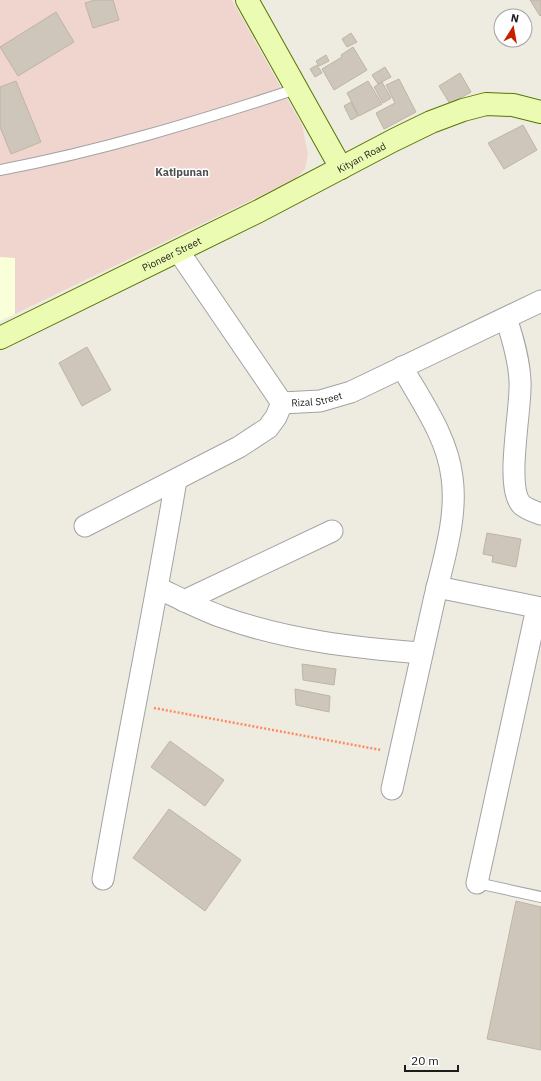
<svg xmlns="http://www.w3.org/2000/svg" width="541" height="1081" font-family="'IBM Plex Sans',sans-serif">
	<rect width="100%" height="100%" fill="#eeece1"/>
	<polygon fill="#f0d5cf" points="0,0 232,0 302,125 308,154 305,169 295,179 15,314 15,259 0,257"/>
	<polygon fill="#f9ffd9" points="0,257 15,258 15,314 0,321"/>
	<g fill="#cec6ba" stroke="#c0b4a3">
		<polygon points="95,0 113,0 119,20 93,28 85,3"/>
		<polygon points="530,0 541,0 541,15 540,16"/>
		<polygon points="56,12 74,42 18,76 0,47"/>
		<polygon points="351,33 357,42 347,47 342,39"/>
		<polygon points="353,47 367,70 334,90 322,69 342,57 341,55"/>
		<polygon points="326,55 329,61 319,66 316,61"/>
		<polygon points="317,65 322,73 315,77 310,69"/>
		<polygon points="385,67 391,77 378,84 372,75"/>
		<polygon points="460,73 471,92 450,104 439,86"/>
		<polygon points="399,79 416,112 384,129 376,113 395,103 386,85"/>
		<polygon points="16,81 41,142 11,154 0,127 0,87"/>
		<polygon points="368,81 382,104 359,116 347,93"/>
		<polygon points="382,82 391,98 383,103 374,87"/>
		<polygon points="351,102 358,116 351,120 344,106"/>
		<polygon points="523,125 537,150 504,169 488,143"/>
		<polygon points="87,347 111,390 82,406 59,363"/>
		<polygon points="487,533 521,539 516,567 492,562 493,556 483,554"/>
		<polygon points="302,664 336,669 334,685 303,680"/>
		<polygon points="295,689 330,696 329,712 296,705"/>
		<polygon points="170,741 224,780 205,806 151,767"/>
		<polygon points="169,809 241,860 205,911 133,858"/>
		<polygon points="516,901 541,907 541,1050 487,1039"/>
	</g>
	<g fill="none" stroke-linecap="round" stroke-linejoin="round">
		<g stroke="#a3a3a3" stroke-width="12">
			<g id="lane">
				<path d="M 0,170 C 101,151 199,121 296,89"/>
				<polyline points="477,883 541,897"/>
			</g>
		</g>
		<g stroke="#a3a3a3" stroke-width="23">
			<g id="street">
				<polyline points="179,252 282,403"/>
				<path d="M 506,318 C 513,339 519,359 520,381 C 522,407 504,488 522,505 C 527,509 535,512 541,514"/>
				<path id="s1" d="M 282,403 L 320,401 L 351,392 L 541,301"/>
				<polyline points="85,526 239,447 268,428 276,417 282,403"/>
				<polyline points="437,587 541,608"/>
				<path d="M 158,588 C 179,598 200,609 222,617 C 286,640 355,648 422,653"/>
				<polyline points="184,601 332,531"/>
				<path d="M 392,789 C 406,728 419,666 433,605 C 442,564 458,519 452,477 C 447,436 421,401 402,367"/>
				<path d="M 103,879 C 126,746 154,613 176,480"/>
				<polyline points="477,883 537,608"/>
			</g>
		</g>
		<g stroke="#567501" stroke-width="24">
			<g id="secondary">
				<polyline points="247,0 341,168"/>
				<path id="s2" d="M 0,338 L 259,211 L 394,140 L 431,122 L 463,110 L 486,104 L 513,105 L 541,112"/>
			</g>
		</g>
		<polyline stroke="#fe8a62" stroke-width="2.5" stroke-dasharray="2 2" stroke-linecap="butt" points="154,708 381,750"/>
		<use href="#lane" stroke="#fff" stroke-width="10"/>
		<use href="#street" stroke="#fff" stroke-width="21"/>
		<use href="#secondary" stroke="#ecfbb2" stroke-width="22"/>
	</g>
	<g text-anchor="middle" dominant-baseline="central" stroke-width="3" stroke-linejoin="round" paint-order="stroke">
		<g font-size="10" fill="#1c1c1c" stroke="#fff">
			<text stroke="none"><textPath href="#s2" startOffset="404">Kityan Road</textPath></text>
			<text stroke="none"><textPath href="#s2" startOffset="191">Pioneer Street</textPath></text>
			<text stroke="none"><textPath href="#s1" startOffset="35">Rizal Street</textPath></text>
		</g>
		<g font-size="11" font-weight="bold" fill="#4f4f4f" stroke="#fff">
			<text x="182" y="172">Katipunan</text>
		</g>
	</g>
	<g transform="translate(513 28) rotate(11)"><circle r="19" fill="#ffffff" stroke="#a4a4a4"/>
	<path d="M0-3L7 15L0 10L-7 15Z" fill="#c81f00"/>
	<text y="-6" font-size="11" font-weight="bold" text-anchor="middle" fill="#1c1c1c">N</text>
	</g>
	<path d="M405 1065v6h53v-6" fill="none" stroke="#1c1c1c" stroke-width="2"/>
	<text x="411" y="1065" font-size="12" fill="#1c1c1c" stroke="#ffffff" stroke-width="3" paint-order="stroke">20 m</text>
</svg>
